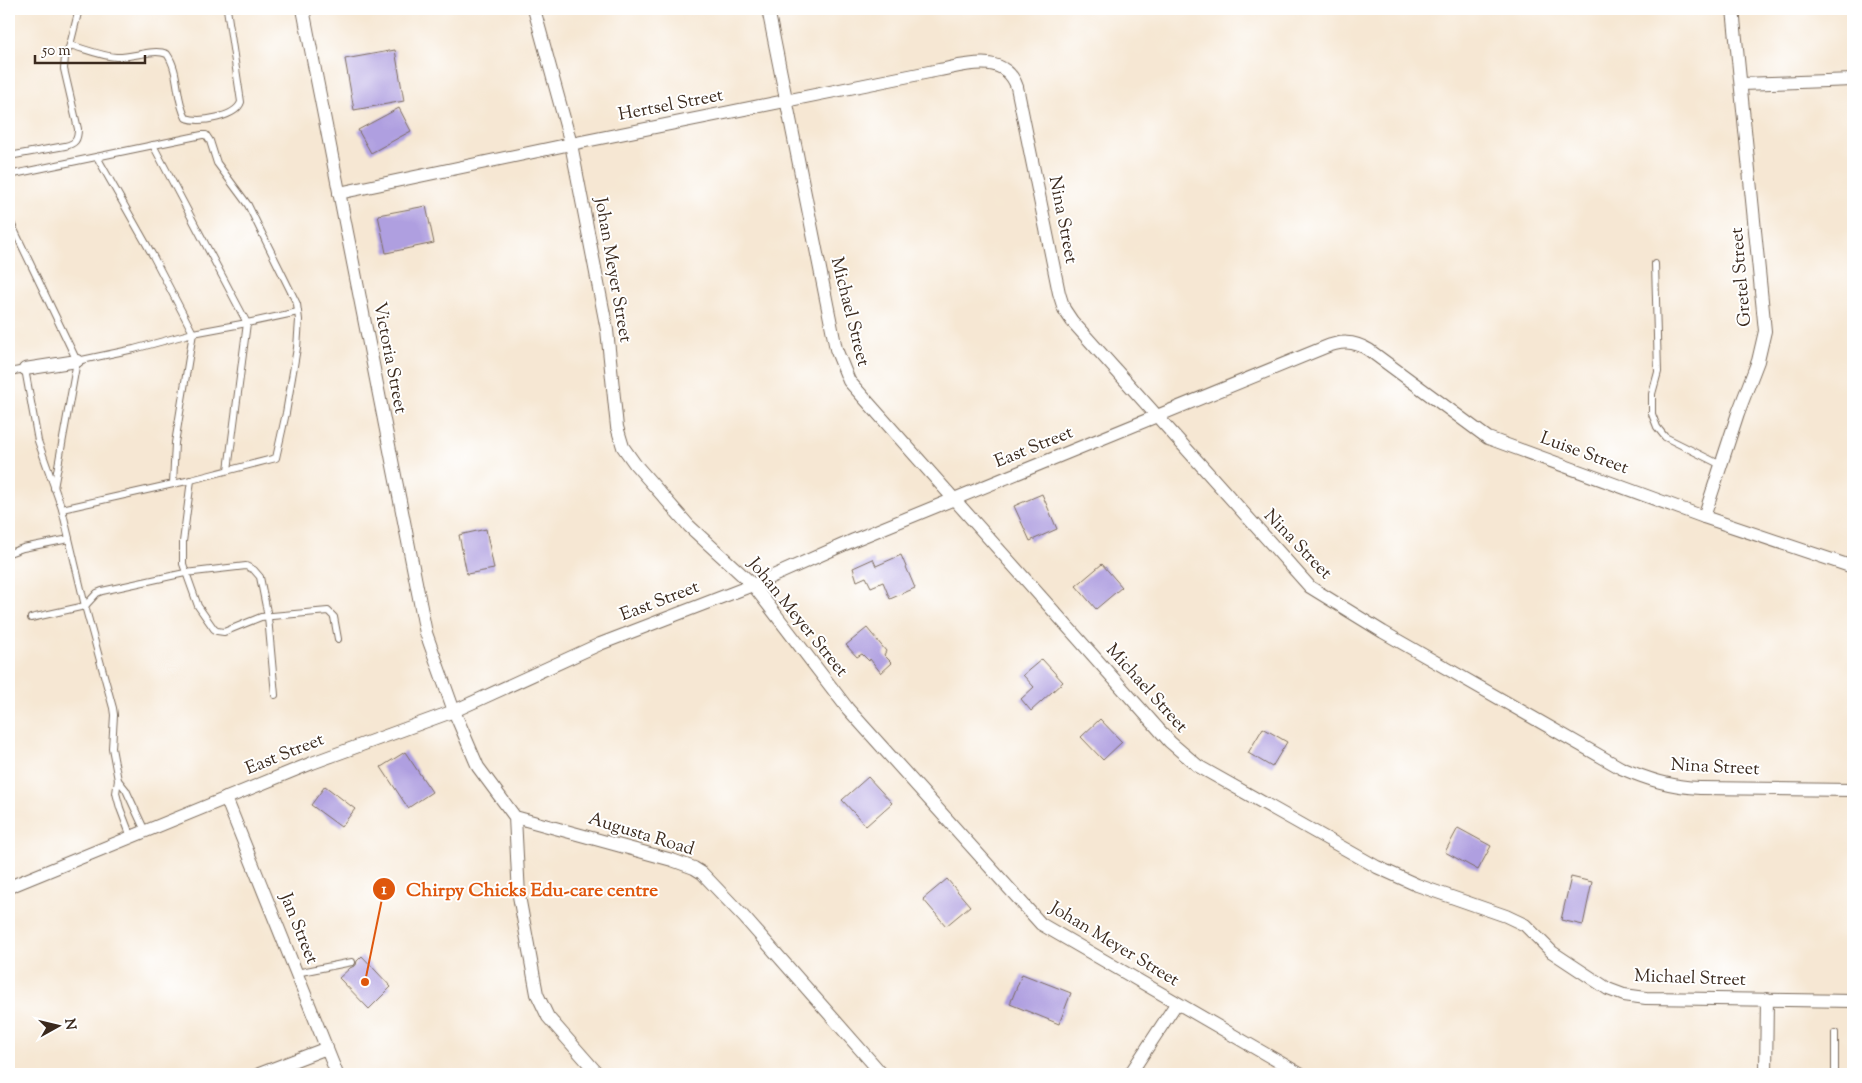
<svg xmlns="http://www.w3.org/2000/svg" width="1862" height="1083" font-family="'Sorts Mill Goudy',serif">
	<rect width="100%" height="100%" fill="#fff"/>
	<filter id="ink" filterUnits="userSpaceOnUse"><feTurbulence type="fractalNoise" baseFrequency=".02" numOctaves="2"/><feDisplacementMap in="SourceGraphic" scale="10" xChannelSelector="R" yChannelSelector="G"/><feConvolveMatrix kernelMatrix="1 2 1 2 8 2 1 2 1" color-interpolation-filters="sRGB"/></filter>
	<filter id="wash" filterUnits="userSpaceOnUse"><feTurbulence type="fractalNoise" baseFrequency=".0096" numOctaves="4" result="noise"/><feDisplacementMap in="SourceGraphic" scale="20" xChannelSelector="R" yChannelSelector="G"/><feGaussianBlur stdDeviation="1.12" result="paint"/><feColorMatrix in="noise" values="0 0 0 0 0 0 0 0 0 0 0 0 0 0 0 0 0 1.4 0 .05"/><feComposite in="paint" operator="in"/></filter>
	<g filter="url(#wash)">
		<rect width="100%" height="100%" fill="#f6e7d3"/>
		<g id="blocks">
			<g fill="#af9fe0">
				<polygon points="395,50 404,101 354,110 345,59"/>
				<polygon points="399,108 411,131 371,153 358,130"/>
				<polygon points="426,206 434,243 386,253 378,215"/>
				<polygon points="1042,494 1057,529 1030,541 1014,506"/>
				<polygon points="486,529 494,569 467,574 459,535"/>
				<polygon points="901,555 915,588 890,599 883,582 871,587 866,577 857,581 853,568 873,559 876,566"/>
				<polygon points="1102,564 1122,587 1096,609 1076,586"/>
				<polygon points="867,628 886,651 884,655 892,663 881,673 870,659 869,661 862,654 857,657 846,645"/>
				<polygon points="1042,659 1063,682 1031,711 1021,699 1034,687 1023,675"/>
				<polygon points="1100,719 1122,742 1103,760 1081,737"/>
				<polygon points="1263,728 1287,742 1272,767 1248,753"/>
				<polygon points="405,752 432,792 408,808 381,767"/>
				<polygon points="868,777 892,803 866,826 842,800"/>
				<polygon points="325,786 355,809 341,827 311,805"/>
				<polygon points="1458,828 1491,846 1478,870 1445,852"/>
				<polygon points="1571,877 1592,882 1583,925 1561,920"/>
				<polygon points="947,879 970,906 946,926 923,899"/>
				<polygon points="362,956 391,987 369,1009 339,978 350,968 356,965 357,961"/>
				<polygon points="1022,974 1071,993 1059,1024 1010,1004"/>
			</g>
		</g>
	</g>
	<g filter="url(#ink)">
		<use href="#blocks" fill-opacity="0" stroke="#7c6c5d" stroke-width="1"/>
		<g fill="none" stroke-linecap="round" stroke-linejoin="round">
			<g stroke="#7c6c5d" stroke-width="8">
				<g id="service">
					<path d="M 70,45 C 85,49 101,56 116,57 C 132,58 153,48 167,54 C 180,72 175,99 186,118 C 200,123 236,117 241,102 L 227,9"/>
					<polyline points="153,145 247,323 228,470"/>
					<path d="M 9,156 L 65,146 C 75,144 78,140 78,129 L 64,69 L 65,57 L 70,45 L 79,9"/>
					<polyline points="97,157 153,256 193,333 175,443 173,484"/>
					<polyline points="9,175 202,135 206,135 210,141 217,163 248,205 297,304 299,320 297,348 286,413 276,458 191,480 62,509 38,441 25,369 9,372"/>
					<polyline points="9,219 77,361 54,488"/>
					<polyline points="1655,264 1658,372 1652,394 1652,414 1657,427 1665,437 1721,465"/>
					<polyline points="77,361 134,349 193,333 247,323 298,312"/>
					<polyline points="191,480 183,542 183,564 198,606 214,629 217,631 224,632 261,617 328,611 334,617 338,639"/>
					<polyline points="62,509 85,606 113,708 114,715 112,748 118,780 116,793 120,808 131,837"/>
					<polyline points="9,553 23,548 69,539"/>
					<polyline points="31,618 85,606 97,593 102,591 185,573 246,566 254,570 260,577 268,617 275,695"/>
					<polyline points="118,780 126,790 145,831"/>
					<polyline points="296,973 352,962"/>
					<polyline points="1835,1074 1835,1033"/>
				</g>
			</g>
			<g stroke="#7c6c5d" stroke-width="14">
				<g id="minor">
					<polyline points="303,9 426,633 454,711 478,767 515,817 672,860 694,868 702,873 744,917 882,1074"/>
					<polyline points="534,9 571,144 607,330 617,427 623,447 635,464 689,526 753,585 848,709 1041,924 1300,1074"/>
					<polyline points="768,9 836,349 849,381 1170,742 1198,766 1377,867 1417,885 1506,916 1525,925 1552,952 1608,989 1624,995 1646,998 1853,1001"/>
					<polyline points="1741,84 1853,80"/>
					<path d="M 339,193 L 571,144 L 939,70 C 966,65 1005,52 1017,87 L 1059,293 L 1064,309 L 1072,321 L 1310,587 L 1383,632 L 1621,768 C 1647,779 1671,787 1700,788 L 1853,790"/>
					<polyline points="25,369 77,361"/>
					<polyline points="1704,517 1738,413 1758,361 1765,331 1733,9"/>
					<polyline points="226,798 337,1074"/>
					<polyline points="515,817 519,896 537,994 548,1017 598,1074"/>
					<path d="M 9,887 L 312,763 L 454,711 L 600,644 L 753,585 L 854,540 L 1323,348 C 1340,341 1353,340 1369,350 L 1488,438 L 1704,517 L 1853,567"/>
					<polyline points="259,1074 327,1048"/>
					<polyline points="1130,1074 1176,1004"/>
					<polyline points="1766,1074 1767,999"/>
				</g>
			</g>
			<use href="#service" stroke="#fff" stroke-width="6"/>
			<use href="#minor" stroke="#fff" stroke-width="12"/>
		</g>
	</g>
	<g text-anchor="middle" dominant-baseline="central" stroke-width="4" stroke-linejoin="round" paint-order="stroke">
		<g font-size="18" fill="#3b2a1e" stroke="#fff">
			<text transform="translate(671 106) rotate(-11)">Hertsel Street</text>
			<text transform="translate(1062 220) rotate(79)">Nina Street</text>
			<text transform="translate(612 270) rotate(80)">Johan Meyer Street</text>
			<text transform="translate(1742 277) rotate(-95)">Gretel Street</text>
			<text transform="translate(849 312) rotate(76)">Michael Street</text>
			<text transform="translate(389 358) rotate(79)">Victoria Street</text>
			<text transform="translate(1034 448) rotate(-22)">East Street</text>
			<text transform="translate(1584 454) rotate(20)">Luise Street</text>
			<text transform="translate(1297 545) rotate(46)">Nina Street</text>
			<text transform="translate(660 602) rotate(-21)">East Street</text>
			<text transform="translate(797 618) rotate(51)">Johan Meyer Street</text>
			<text transform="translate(1146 689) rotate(48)">Michael Street</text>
			<text transform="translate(285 755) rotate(-22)">East Street</text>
			<text transform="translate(1715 768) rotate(3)">Nina Street</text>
			<text transform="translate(641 835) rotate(17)">Augusta Road</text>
			<text transform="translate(298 929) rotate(68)">Jan Street</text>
			<text transform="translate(1114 945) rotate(31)">Johan Meyer Street</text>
			<text transform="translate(1690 979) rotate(2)">Michael Street</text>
		</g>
	</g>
	<path fill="none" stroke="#df570d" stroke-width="2" d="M365 982L384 889"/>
	<g fill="#df570d" stroke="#fff" stroke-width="2">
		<circle cx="365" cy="982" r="5"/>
		<circle cx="384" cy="889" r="12"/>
	</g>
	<g font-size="15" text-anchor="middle" font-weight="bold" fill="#fff">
		<text x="384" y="894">1</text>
	</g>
	<g font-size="19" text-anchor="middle" font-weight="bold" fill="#df570d" stroke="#fff" stroke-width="4" stroke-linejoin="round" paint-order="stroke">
		<text x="532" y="896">Chirpy Chicks Edu-care centre</text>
	</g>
	<rect width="1862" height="1083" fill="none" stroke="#fff" stroke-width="30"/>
	<g transform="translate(58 1026) rotate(82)" stroke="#ffffff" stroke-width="4" paint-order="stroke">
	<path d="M0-4L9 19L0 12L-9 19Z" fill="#3b2a1e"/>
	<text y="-8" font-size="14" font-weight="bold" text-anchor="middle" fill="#3b2a1e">N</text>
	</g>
	<path d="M35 55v8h110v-8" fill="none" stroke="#3b2a1e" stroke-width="2.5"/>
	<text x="42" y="55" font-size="15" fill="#3b2a1e" stroke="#ffffff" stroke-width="4" paint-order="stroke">50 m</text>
</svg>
